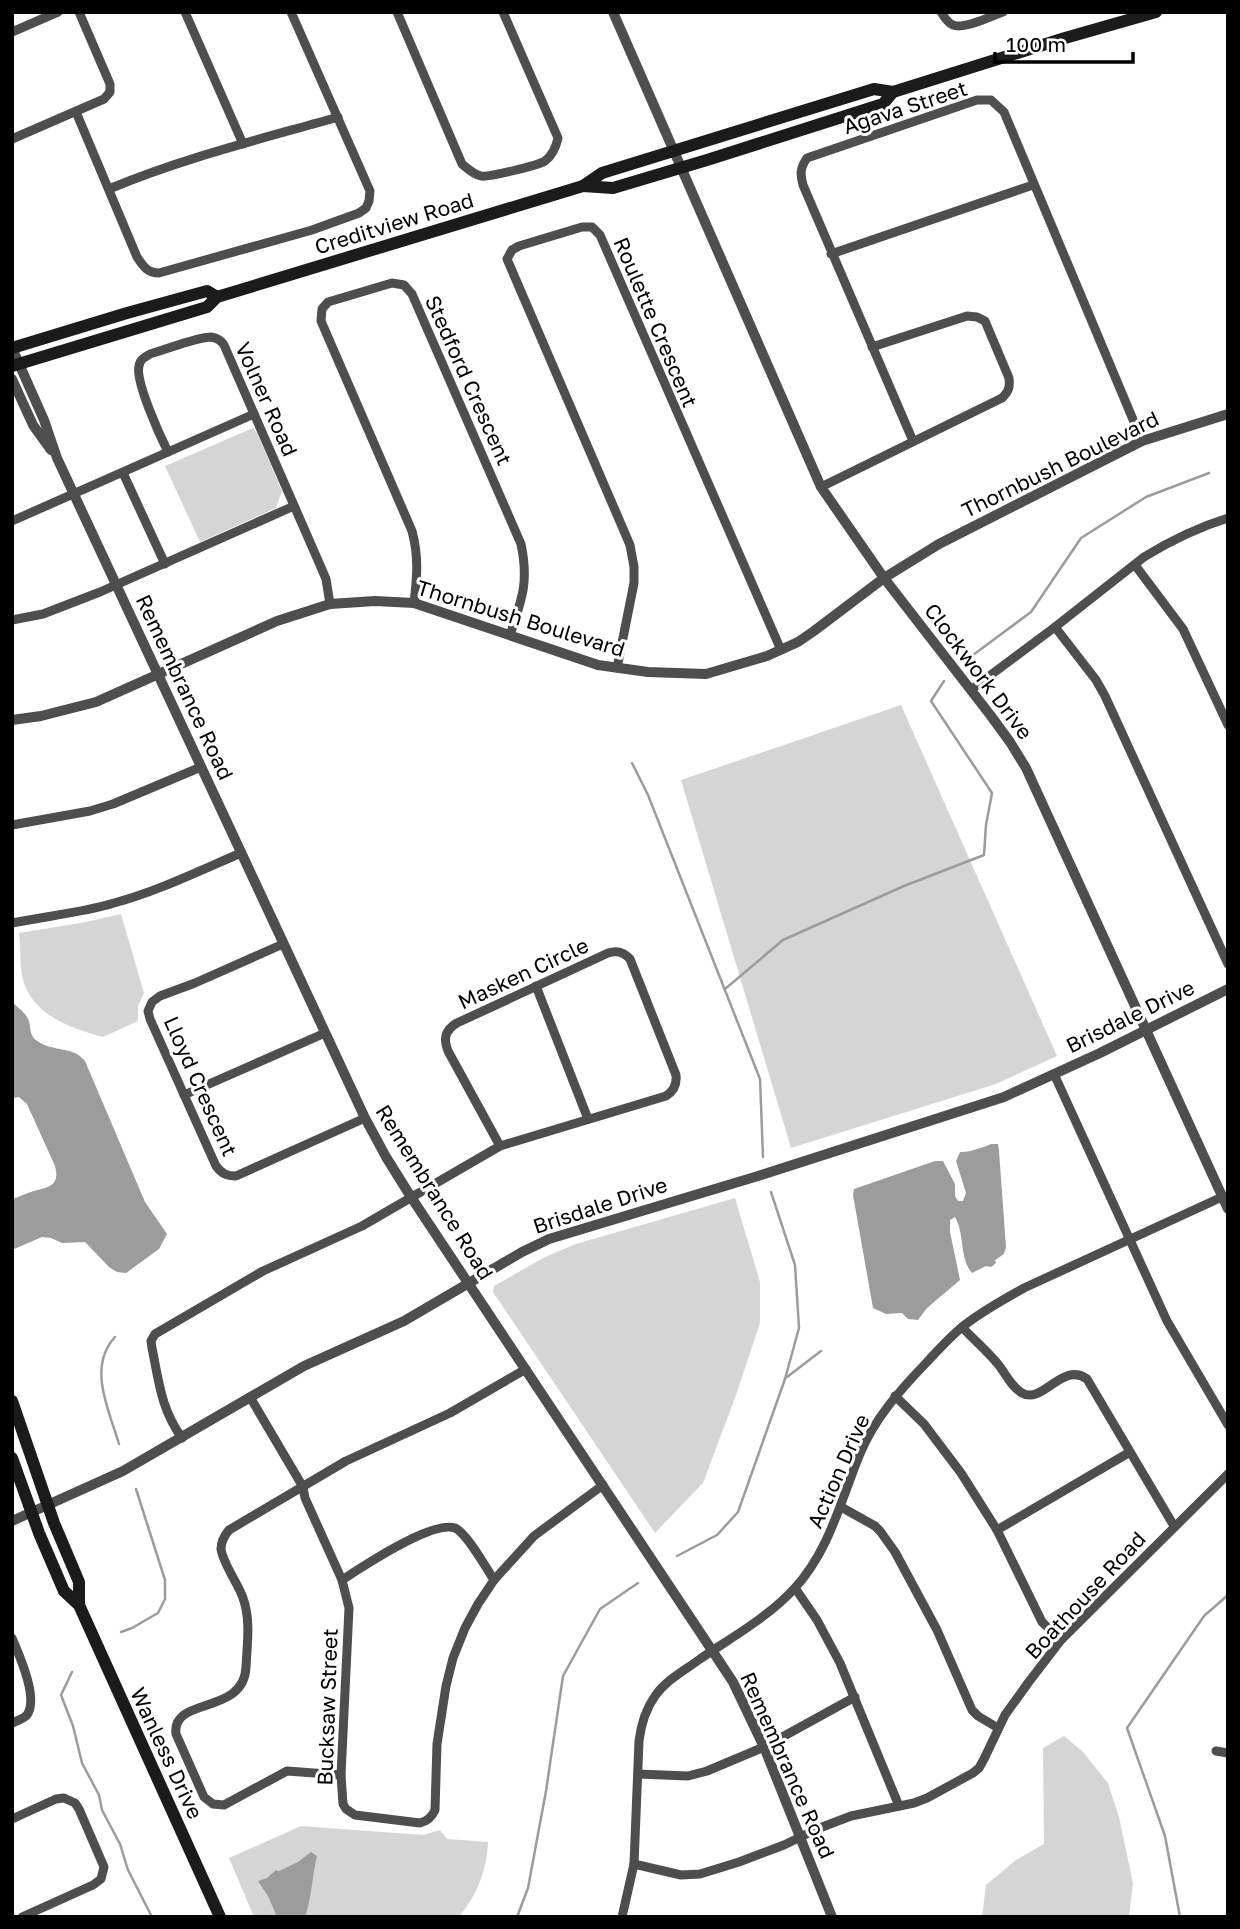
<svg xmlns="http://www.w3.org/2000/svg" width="1240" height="1929" font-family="'Golos Text',sans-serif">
	<rect width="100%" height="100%" fill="#fff"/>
	<g fill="#d5d5d5">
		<polygon points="253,428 257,433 282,491 276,508 200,542 165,466"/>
		<polygon points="901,705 1057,1056 996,1084 791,1148 681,780"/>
		<path d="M 121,914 L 144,993 L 138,1006 L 138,1021 L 103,1037 C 73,1029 35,1016 24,983 C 19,968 21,949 19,933 L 86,922 Z"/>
		<polygon points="735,1198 760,1282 760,1323 736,1395 703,1483 655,1533 493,1292 494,1286 545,1257 576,1244"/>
		<polygon points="1064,1736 1083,1752 1108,1783 1119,1817 1133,1883 1129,1917 982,1917 986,1885 1016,1860 1044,1844 1043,1748"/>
		<path d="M 301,1826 L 423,1835 L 440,1830 L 447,1839 L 488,1842 C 487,1870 477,1895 459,1917 L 254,1917 L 229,1858 Z"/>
	</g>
	<g fill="#9c9c9c">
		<path d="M 12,1002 C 17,1007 25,1012 28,1019 C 32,1028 28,1036 39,1042 C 54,1052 73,1046 85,1061 L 145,1202 L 167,1234 L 159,1249 L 126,1273 L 117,1272 L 109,1267 L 85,1242 L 62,1243 L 51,1238 L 42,1237 L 12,1250 L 12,1199 C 19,1197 27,1193 34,1191 C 50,1187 60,1185 55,1166 L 27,1104 L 19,1097 L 12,1098 Z"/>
		<path d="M 991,1144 L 998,1144 L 999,1151 L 1006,1247 L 1004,1254 L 995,1260 L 996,1263 L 991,1267 L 986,1266 L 972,1273 C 959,1257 965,1234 955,1217 L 950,1220 L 950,1232 L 960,1280 L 927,1308 L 918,1320 L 908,1319 L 902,1313 L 886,1314 L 873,1308 L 853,1195 L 854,1189 L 935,1161 L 943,1161 L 955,1184 L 955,1196 L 958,1201 L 963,1201 L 966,1193 L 956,1161 L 960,1152 C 968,1153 984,1147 991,1144 Z"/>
		<path d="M 311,1852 L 317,1856 C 312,1876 312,1897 305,1917 L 277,1917 L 268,1896 L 258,1881 L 267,1878 L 276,1870 L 279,1871 L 298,1862 Z"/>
	</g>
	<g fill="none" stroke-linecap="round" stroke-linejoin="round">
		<g stroke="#9c9c9c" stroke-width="2.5">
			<polyline points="973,655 1031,612 1081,538 1146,497 1209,473"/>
			<polyline points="632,763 648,795 760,1079 763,1157"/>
			<polyline points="725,989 783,940 904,886 984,855 986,825 992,793 931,701 944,681"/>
			<path d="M 115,1337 C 87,1367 109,1410 119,1444"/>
			<polyline points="787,1377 821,1351"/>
			<polyline points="677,1556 717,1535 738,1512 785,1379 799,1328 795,1265 771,1192"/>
			<polyline points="121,1632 132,1628 158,1613 165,1599 165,1580 136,1489"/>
			<polyline points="72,1672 61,1695 73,1726 82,1763 99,1795 102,1810 120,1844 128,1870 152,1917"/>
			<polyline points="517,1917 528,1888 546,1791 563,1676 600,1609 638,1583"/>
			<polyline points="1180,1917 1165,1836 1127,1728 1204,1616 1228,1595"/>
		</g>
		<g stroke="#4e4e4e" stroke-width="9">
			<polyline points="185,12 243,144"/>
			<path d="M 397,12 L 462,164 C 468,169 473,174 481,176 C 487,178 539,165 545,161 C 553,155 556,147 558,138 L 503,12"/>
			<path d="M 941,12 C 944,17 948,23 953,25 C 964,30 991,16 1003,12"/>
			<polyline points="12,32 58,12"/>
			<path d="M 76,112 L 137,257 C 143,266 147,273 159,273 L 312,230 L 359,213 L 366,208 L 369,201 L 370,191 L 291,12"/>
			<polyline points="12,139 104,99 110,92 110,84 79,12"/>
			<path d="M 109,189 C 183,158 261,139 338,117"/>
			<polyline points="831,254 1033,185"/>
			<path d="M 913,441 L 803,185 C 800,174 800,168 807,158 L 977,100 L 991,100 L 1004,112 L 1142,441"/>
			<path d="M 168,452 C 160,436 135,381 139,366 C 140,359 145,357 150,354 C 165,350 197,337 211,337 C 217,338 221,340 224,345 L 320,565 L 326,579 L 330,604"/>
			<polyline points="123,473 165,564"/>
			<path d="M 821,487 L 1002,398 C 1009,391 1010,387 1009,378 L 985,321 L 977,317 L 967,316 L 872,347"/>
			<polyline points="12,521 254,414"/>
			<polyline points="1135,565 1183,629 1228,725"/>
			<path d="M 414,603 C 417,578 419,557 412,531 L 321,321 L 322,309 L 328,302 L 392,283 L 404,285 L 412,294 L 521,544 C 529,582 522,599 510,635"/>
			<polyline points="12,620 43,614 100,592 294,506"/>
			<polyline points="1055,627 1096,680 1105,696 1228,964"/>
			<polyline points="617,668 634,583 634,567 630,545 507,259 512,250 519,246 582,227 592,227 600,235 781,650"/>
			<path d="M 972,689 L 1055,627 L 1144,557 C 1170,541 1199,527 1228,518"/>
			<polyline points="12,825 90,811 113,804 201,767"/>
			<path d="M 12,923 C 46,916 81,913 114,903 C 158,891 199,871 241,853"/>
			<path d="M 283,944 L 195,983 L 160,996 L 152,1002 L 148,1011 L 150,1019 L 216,1166 C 222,1174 227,1176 236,1176 L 365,1118"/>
			<polyline points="536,986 588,1119"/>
			<polyline points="1054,1074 1167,1321 1228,1425"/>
			<polyline points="184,1095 325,1033"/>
			<path d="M 962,1327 C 973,1339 986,1350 997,1363 C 1005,1372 1011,1387 1022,1393 C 1043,1405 1062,1361 1087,1379 L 1174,1526"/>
			<polyline points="895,1396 924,1424 961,1473 997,1530 1042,1622 1061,1640"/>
			<path d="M 250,1397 L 303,1487 L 305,1498 L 342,1580 L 349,1608 L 341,1775 L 343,1804 L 346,1809 L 355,1815 L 420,1823 C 428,1821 432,1817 435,1810 L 437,1744 L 446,1686 L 453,1658 L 465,1628 L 478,1604 L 494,1580 L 534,1536 L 603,1485"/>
			<path d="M 182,1438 C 161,1409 159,1382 152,1348 L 151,1341 L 155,1334 L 263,1271 L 362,1226 L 500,1146 L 666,1096 C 674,1091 677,1084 676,1075 L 630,959 C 624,952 617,950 608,953 L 457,1023 C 445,1030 443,1039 448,1051 L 500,1146"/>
			<polyline points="841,1507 875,1526 880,1531 895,1552 937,1630 972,1710 978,1716 998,1728"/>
			<polyline points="997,1530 1130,1452"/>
			<path d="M 342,1580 C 362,1567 432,1520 455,1528 C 467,1533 486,1568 494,1580"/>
			<polyline points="795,1588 817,1620 840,1663 899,1806"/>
			<path d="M 12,1638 C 19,1655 39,1698 27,1715 C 23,1719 17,1721 12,1723"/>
			<polyline points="1216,1751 1228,1753"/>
			<polyline points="638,1774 688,1776 707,1771 764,1747 855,1697"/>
			<path d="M 341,1775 L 287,1771 L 224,1805 L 213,1804 L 204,1797 L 176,1734 C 171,1696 244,1716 246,1667 C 247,1645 251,1620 243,1598 C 238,1583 223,1564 221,1549 C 221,1541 224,1536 229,1530 L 346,1461 L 450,1413 L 526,1369"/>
			<polyline points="12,1819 56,1799 64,1798 75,1803 79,1809 104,1867 101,1879 93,1885 22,1917"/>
			<polyline points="634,1864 681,1875 700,1874 739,1862 784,1845 817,1829 851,1816 914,1803 927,1798 973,1773 979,1768 984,1759 1005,1715 1028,1683 1061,1640 1228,1474"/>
			<path d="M 622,1917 L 634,1864 L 639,1741 C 641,1725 645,1710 655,1696 C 666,1680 684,1671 700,1659 C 732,1637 767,1618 794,1589 C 829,1551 840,1503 859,1456 C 874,1419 900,1390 927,1362 C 938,1350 949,1338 961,1328 C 980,1312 1003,1300 1024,1288 L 1222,1197"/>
		</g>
		<g stroke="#4e4e4e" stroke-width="10">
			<polyline points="613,12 821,487 884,578 991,716 1010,742 1026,768 1228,1209"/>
			<polyline points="12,348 44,420 57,458 365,1118 386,1157 411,1197 733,1682 764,1747 832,1917"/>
			<polyline points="12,379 33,425 51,450"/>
			<polyline points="12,720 41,716 96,702 277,621 330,604 375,601 414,603 598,665 648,672 706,674 767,656 798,642 814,631 884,578 939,544 1142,441 1228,414"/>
			<polyline points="12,1521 123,1471 304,1366 404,1321 522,1252 549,1239 758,1176 1004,1097 1100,1053 1228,989"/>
		</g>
		<g stroke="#1b1b1b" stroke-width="12">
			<polyline points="583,186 613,188 707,160 883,104 893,92"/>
			<polyline points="12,348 127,313 207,291 217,297"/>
			<polyline points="12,366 207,307 217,297 583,186 602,173 874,89 893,92 1065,38 1156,12"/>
			<polyline points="12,1401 54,1523 79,1582 79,1605"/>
			<polyline points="12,1458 39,1533 64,1591 79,1605 220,1917"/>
		</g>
	</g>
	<g text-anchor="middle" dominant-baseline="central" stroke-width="6" stroke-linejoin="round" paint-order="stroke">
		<g font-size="21" fill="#000" stroke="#fff">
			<text transform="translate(905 107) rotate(-18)">Agava Street</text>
			<text transform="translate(394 223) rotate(-17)">Creditview Road</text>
			<text transform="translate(656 322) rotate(67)">Roulette Crescent</text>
			<text transform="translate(469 380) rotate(66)">Stedford Crescent</text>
			<text transform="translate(267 399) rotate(66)">Volner Road</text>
			<text transform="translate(1060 464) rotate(-26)">Thornbush Boulevard</text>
			<text transform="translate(521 618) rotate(17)">Thornbush Boulevard</text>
			<text transform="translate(979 671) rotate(53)">Clockwork Drive</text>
			<text transform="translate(185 687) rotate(65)">Remembrance Road</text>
			<text transform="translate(523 973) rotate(-25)">Masken Circle</text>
			<text transform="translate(1130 1016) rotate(-26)">Brisdale Drive</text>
			<text transform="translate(201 1086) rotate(66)">Lloyd Crescent</text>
			<text transform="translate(435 1192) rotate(58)">Remembrance Road</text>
			<text transform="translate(600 1205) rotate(-18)">Brisdale Drive</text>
			<text transform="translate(838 1471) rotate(-66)">Action Drive</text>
			<text transform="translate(1085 1595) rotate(-47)">Boathouse Road</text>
			<text transform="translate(327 1707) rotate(-88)">Bucksaw Street</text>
			<text transform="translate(167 1753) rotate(65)">Wanless Drive</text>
			<text transform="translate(788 1765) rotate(66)">Remembrance Road</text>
		</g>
	</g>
	<rect width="1240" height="1929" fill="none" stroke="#000000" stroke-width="28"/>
	<path d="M995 52v10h138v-10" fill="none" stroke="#000000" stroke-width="3.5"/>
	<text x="1006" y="52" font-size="21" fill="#000000" stroke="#ffffff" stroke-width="5" paint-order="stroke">100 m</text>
</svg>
